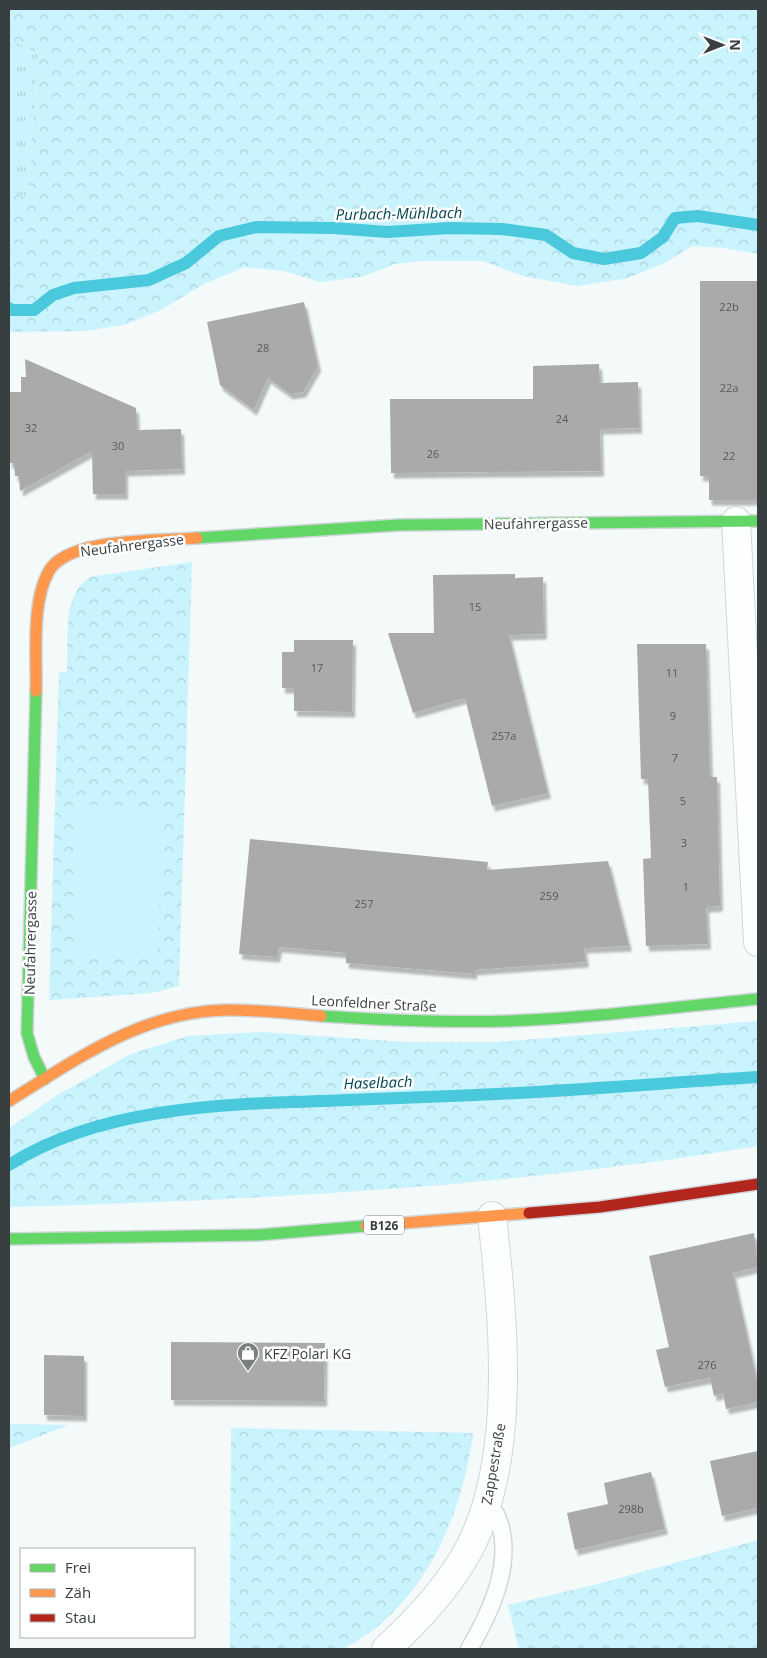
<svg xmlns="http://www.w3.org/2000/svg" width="767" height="1658" font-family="'Open Sans',sans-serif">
	<defs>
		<pattern id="grass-tufts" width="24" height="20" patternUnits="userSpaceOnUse" patternTransform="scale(1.25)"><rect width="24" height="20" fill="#c9f3fd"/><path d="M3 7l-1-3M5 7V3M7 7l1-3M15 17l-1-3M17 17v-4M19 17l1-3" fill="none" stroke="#add1da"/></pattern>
		<pattern id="forest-crowns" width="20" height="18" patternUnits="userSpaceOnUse" patternTransform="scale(1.25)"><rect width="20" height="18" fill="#c9f3fd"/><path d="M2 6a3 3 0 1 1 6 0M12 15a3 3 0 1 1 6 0" fill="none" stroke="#add1da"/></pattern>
		<filter id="shadow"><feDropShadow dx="3" dy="5.5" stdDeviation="1" flood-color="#0004"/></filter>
	</defs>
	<rect width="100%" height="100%" fill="#f4f9fa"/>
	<polygon fill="url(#grass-tufts)" points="9,39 38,53 28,196 9,194"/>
	<g fill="url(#forest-crowns)">
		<polygon points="9,9 758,9 758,254 723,248 692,246 663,264 628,278 578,286 523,276 483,261 421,261 395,264 361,277 320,282 284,271 245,267 204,284 161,310 124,325 85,331 9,332 9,194 28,196 38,53 9,39"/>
		<path d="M 192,562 L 179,986 L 152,993 L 49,1000 L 59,672 L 67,672 C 69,642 61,595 90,577 Z"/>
		<path d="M 758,1021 L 758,1146 C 510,1187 260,1200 9,1207 L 9,1128 L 59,1094 L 131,1054 L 188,1036 L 261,1032 L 407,1042 L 498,1042 Z"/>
		<polygon points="9,1424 69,1425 9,1448"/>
		<path d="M 231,1428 L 473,1433 C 462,1517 423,1608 343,1649 L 230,1649 Z"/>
		<polygon points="758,1540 758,1649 519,1649 508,1605 594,1585"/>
	</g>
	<polygon fill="#c9f3fd" points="77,805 162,806 158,956 74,954"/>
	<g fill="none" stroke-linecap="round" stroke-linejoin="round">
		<g stroke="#4ac9dd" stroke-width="12">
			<polyline points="9,308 11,310 34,310 53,295 74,288 149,280 186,263 219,236 256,227 334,228 387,232 450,228 502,229 546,235 573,253 604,259 641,253 663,237 675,218 698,216 758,225"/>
			<path d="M 9,1165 C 98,1108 220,1104 323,1101 C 374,1099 425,1097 476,1095 C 570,1091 664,1083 758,1077"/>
		</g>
	</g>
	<g fill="#aaaaa9" filter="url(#shadow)">
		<polygon points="700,281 758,281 758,500 709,500 709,476 700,476"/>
		<polygon points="304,302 318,366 303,392 290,394 268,378 254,410 220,385 207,322"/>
		<polygon points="25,359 136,408 137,430 181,429 182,469 125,471 125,494 93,494 92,451 20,491 19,476 15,476 14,463 9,463 9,392 21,392 21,377 26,377"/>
		<polygon points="599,364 600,383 638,382 639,428 600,429 601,471 391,473 390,399 533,399 533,366"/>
		<polygon points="515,574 515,578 543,577 544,634 509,635 548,793 492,806 465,698 413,713 388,633 434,633 433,575"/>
		<polygon points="294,640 353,640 352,712 294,711 294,688 282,688 282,652 294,652"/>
		<polygon points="637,644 706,644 710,777 717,777 720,906 706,907 708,944 646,946 643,859 651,858 648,779 641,779"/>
		<polygon points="250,839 488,862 487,870 608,861 629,946 584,948 586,962 474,970 474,974 346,963 346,953 279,947 277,957 239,954"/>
		<polygon points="754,1233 758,1267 733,1273 758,1385 758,1402 726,1409 723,1393 714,1396 710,1378 665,1387 656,1350 669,1347 649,1256"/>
		<polygon points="171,1342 325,1343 324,1401 171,1400"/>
		<polygon points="44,1355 84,1356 84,1416 44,1415"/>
		<polygon points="758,1451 758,1508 722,1516 710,1461"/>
		<polygon points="651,1472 665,1529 575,1550 567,1513 608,1504 604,1483"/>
	</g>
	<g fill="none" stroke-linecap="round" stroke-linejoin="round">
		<g stroke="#d1d7d9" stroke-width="19">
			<path id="lane" d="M 469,1649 C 492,1610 516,1558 496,1514 L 486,1510"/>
		</g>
		<g stroke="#d1d7d9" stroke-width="30">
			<g id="street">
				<polyline points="736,521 758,942"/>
				<path d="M 386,1649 C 418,1620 447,1589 468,1551 C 518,1458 503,1317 492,1216"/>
			</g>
		</g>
		<g stroke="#d1d7d9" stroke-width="14">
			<g id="fast">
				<polyline points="197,538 399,525 758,521"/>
				<polyline points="36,691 27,1033 34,1057 45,1079"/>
				<path d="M 321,1016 C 384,1020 445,1023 508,1021 C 591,1018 675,1007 758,999"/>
				<polyline points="9,1239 258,1235 366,1226"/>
			</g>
		</g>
		<g stroke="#d1d7d9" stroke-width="14">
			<g id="slow">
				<path d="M 36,691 C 37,656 31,602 49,571 C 68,537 161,541 197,538"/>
				<path d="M 9,1101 C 77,1059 143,1011 227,1010 C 258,1010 290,1013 321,1016"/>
				<polyline points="366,1226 529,1213"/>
			</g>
		</g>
		<g stroke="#d1d7d9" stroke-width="14">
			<polyline id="jam" points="529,1213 600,1207 758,1184"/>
		</g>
		<use href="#lane" stroke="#fdfefe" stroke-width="16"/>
		<use href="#street" stroke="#fdfefe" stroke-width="28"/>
		<use href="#fast" stroke="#63d668" stroke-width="11"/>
		<use href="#slow" stroke="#ff974d" stroke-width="11"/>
		<use href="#jam" stroke="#b3261e" stroke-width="11"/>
	</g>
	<defs>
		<g id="shop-pin" transform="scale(1.125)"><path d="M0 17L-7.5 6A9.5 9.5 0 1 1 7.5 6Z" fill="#798081" stroke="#fff"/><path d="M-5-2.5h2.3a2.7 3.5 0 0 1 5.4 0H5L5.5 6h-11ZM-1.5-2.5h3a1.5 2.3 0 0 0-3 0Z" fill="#fff"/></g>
	</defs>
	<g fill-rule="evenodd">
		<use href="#shop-pin" x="248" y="1353"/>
	</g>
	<g text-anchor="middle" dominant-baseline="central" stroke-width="5" stroke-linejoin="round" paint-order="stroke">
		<g font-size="11" fill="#545a5a">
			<text x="729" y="306">22b</text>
			<text x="263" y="347">28</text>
			<text x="729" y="387">22a</text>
			<text x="562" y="418">24</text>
			<text x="31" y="427">32</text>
			<text x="118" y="445">30</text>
			<text x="433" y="453">26</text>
			<text x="729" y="455">22</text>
			<text x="475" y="606">15</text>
			<text x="317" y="667">17</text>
			<text x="672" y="672">11</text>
			<text x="673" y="715">9</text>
			<text x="504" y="735">257a</text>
			<text x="675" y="757">7</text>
			<text x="683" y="800">5</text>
			<text x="684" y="842">3</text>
			<text x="686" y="886">1</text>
			<text x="549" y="895">259</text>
			<text x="364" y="903">257</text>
			<text x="707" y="1364">276</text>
			<text x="631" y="1508">298b</text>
		</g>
		<rect fill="#fff" stroke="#737979" stroke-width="1" x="364" y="1215.5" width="40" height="19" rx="4"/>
		<g font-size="12" font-weight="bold" fill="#373f40">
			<text x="384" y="1225">B126</text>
		</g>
		<g font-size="14" fill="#373f40" stroke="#fff">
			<text transform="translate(536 523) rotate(-1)">Neufahrergasse</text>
			<text transform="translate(132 545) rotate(-7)">Neufahrergasse</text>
			<text transform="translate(30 943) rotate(-89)">Neufahrergasse</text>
			<text transform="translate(374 1003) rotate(3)">Leonfeldner Straße</text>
			<text transform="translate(493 1464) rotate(-80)">Zappestraße</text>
		</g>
		<g font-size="14" fill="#373f40" stroke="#fff" text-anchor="start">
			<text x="264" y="1353">KFZ Polari KG</text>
		</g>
		<g font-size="15" font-style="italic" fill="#034551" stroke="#fff">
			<text transform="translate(399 213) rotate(-1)">Purbach-Mühlbach</text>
			<text transform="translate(378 1082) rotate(-2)">Haselbach</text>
		</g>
	</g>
	<rect width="767" height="1658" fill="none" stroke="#373f40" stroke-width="20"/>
	<rect x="20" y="1548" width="175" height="90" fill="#ffffff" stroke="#afb2b3"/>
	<rect x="30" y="1564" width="25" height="8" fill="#63d668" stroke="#afb2b3"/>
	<text x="65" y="1573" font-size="15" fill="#373f40">Frei</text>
	<rect x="30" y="1589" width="25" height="8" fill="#ff974d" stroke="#afb2b3"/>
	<text x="65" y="1598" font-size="15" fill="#373f40">Zäh</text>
	<rect x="30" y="1614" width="25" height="8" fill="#b3261e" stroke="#afb2b3"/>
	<text x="65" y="1623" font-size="15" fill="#373f40">Stau</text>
	<g transform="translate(722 45) rotate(90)" stroke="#ffffff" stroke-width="4" paint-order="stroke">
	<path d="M0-4L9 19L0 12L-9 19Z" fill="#373f40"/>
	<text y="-8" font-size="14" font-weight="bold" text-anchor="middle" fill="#373f40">N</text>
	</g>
</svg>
